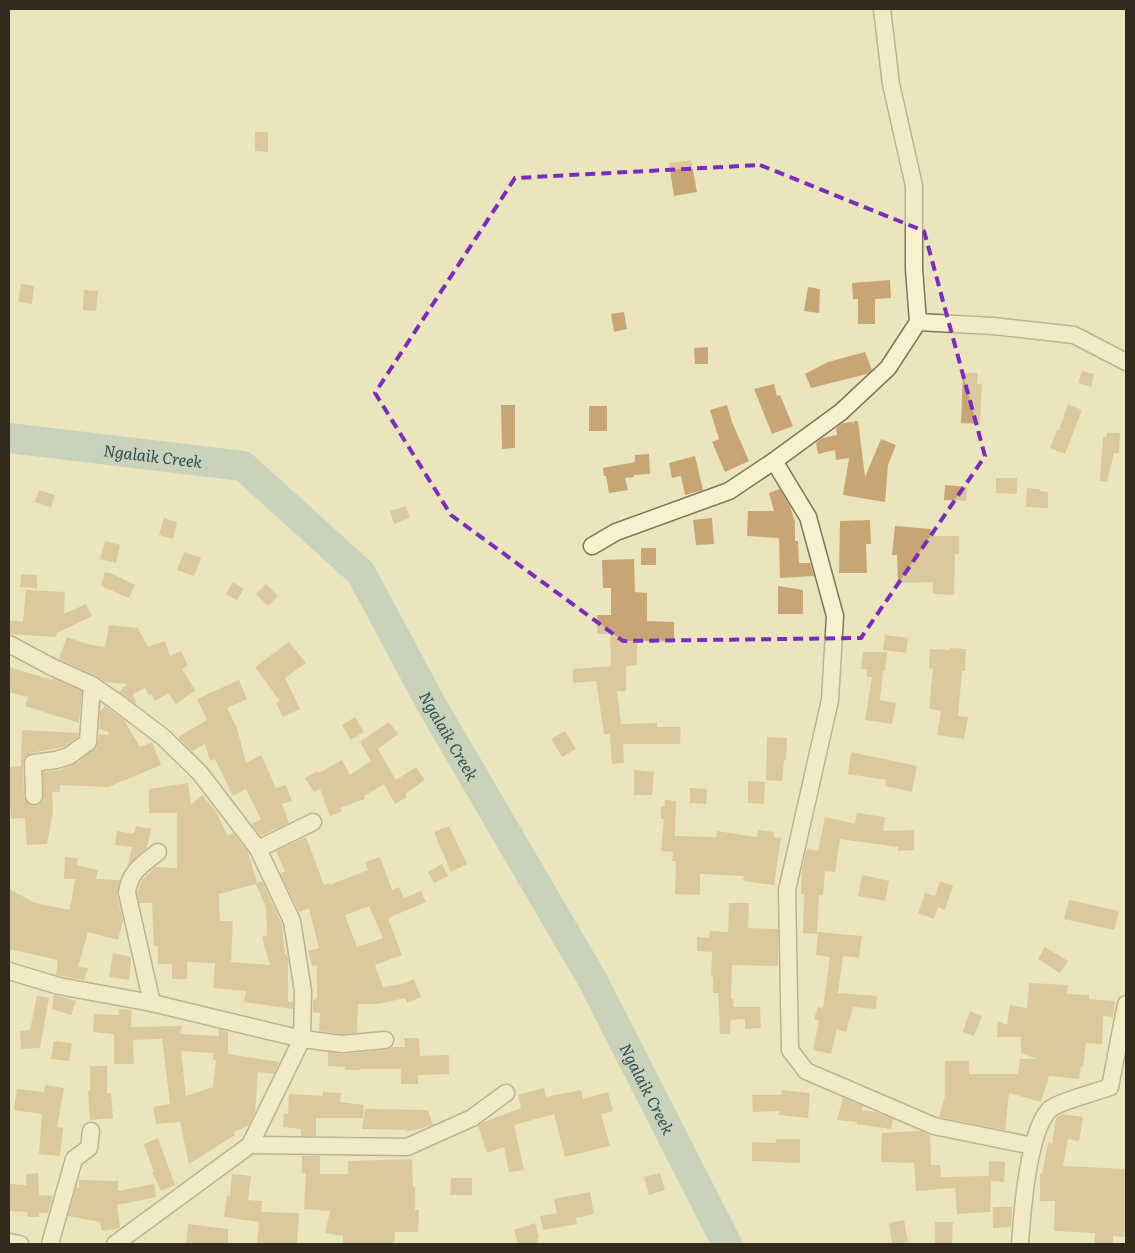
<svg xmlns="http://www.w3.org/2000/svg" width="1135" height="1253" font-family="Literata,serif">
	<rect width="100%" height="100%" fill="#ebe5be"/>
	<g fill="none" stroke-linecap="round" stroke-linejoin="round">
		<path stroke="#a1bdb9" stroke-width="30" id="s1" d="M 9,438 L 243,466 L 361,573 L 430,702 L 593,981 L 727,1244"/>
	</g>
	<g fill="#c8a575" fill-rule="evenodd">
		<polygon points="255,132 268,132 268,152 255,151"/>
		<polygon points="691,160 697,192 674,196 669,163"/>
		<polygon points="890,280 891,298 875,299 875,324 858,324 858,299 853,299 852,283"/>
		<polygon points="21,284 34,286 32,304 18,302"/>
		<polygon points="808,287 820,289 819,313 804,311"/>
		<polygon points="84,290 98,291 96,311 83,310"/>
		<polygon points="624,312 627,329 614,332 611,314"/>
		<polygon points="708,347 708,364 695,364 694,348"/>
		<polygon points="865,352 872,370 867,374 811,388 805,374 828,362"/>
		<polygon points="1082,371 1094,374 1091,387 1078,383"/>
		<polygon points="963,373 978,373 977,384 982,384 980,424 961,423"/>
		<polygon points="774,384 777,396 780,395 793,426 772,434 754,389"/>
		<polygon points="1068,404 1082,410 1065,454 1050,448 1057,430 1059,430"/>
		<polygon points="501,405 515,405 515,448 502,449"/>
		<polygon points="727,405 732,422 749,461 725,472 712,442 719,439 710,410"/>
		<rect x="589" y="406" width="18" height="25"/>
		<polygon points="854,421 858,421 865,477 881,439 896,445 888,465 885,502 843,495 849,458 836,460 835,450 818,454 816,443 822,438 837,435 836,428 843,423 853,422 854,426"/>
		<polygon points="1107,433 1120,433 1119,453 1114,453 1107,482 1100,481 1103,437 1107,437"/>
		<polygon points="649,454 650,474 634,475 634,477 625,478 628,490 609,493 606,476 604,476 603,468 635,462 635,455"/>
		<polygon points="695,456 703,490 685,495 681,476 672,478 669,463"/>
		<polygon points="996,478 1017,478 1017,494 996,493"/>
		<polygon points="945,485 967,487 966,501 944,500"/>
		<polygon points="1027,488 1040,489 1040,491 1048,492 1048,508 1026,507"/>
		<polygon points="780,489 790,506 795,522 795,541 798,541 799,563 810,563 814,576 780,578 779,538 747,536 748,511 774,511 769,493"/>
		<polygon points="39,490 55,495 51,508 35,502"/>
		<polygon points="406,506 410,518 394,524 390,511"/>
		<polygon points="164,518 177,522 173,539 159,535"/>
		<polygon points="712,518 714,544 696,545 693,520"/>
		<polygon points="870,520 871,544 866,544 867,573 839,573 840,521"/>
		<polygon points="895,526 931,529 930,536 959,536 959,554 955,554 954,595 933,594 933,582 898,583 897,555 892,555"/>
		<polygon points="105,541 120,545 116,563 100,559"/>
		<rect x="641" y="548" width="15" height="17"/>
		<polygon points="184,552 201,558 194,576 177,570"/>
		<polygon points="634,559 635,592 647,593 647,621 674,622 674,642 637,641 637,665 626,666 626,691 617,691 621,724 657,723 657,727 681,727 680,744 623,744 624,763 612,764 610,734 604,734 596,681 573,683 573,669 611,666 610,634 597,634 597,615 611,615 611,588 603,588 602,560"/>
		<polygon points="105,572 113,574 135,585 129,598 101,586"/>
		<polygon points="21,574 37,575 37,588 20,587"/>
		<polygon points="233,582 244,589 237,600 226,594"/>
		<polygon points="266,584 278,596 268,606 256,594"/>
		<polygon points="778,586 803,590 803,614 778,614"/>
		<polygon points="26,590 65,592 64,614 86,604 92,616 57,633 56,637 9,634 9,620 23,622"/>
		<polygon points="109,625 138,628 148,647 165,641 170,656 181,651 188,666 182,669 195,690 176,704 168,693 155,701 151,694 149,696 145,688 133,694 137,705 119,692 127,684 105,682 96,676 59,659 67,637 87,644 105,647"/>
		<polygon points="885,635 908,638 906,653 883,650"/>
		<polygon points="289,642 306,663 285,678 300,709 283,717 276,703 280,701 255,667"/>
		<polygon points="951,648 966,649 965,671 962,671 958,716 968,717 964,739 937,735 941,711 929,709 933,669 929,668 930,649 950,650"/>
		<polygon points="863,652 887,652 885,671 883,671 880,700 896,703 892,724 865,720 872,677 867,677 867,669 861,669"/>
		<polygon points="9,667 52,680 53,678 82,691 79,723 25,706 28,697 9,692"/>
		<polygon points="239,680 247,699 227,708 237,728 246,763 261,755 276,788 286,785 292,801 282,804 289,823 261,836 251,824 261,819 246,789 233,796 215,759 210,761 205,744 192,751 178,737 207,720 197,699"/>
		<polygon points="105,706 124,720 140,747 152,742 161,765 108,787 60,785 60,792 52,792 53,812 47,844 27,845 25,818 11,819 9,790 9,767 21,766 22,730 79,733 78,737 64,747 31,753 24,758 23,763 24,797 29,805 35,806 40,804 43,800 43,772 59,770 75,764 97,747 99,734 108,735 109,732 99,729 100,711"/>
		<polygon points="355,717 364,732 351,740 342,725"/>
		<polygon points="389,722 398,734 378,749 396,780 416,767 425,780 405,794 407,797 395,804 384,784 364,796 365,799 340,808 342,811 330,816 320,789 314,792 305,778 318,771 319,773 342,760 350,775 371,761 360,742"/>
		<polygon points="565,731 576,749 562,757 551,739"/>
		<polygon points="767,737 787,738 786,760 784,760 782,781 766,780"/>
		<polygon points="851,752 917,766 912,792 885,786 886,780 848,774"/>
		<polygon points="634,770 654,772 652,795 634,795"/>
		<polygon points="748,781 765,782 764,804 748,803"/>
		<path d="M 188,783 L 191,805 L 202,795 L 215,810 L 228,836 L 233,833 L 248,852 L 257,883 L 262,881 L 282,924 L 285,955 L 287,954 L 288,959 L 288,1002 L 293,1002 L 293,1009 L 244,1002 L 246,991 L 213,988 L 215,963 L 187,962 L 187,979 L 172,979 L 172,964 L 158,964 L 158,946 L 154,946 L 152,903 L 139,903 L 137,893 L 142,880 L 155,867 L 177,868 L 177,813 L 149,813 L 149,789 ZM 256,884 L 266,907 L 267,935 L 262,937 L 270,965 L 231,962 L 233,921 L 220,921 L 219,894 Z"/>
		<polygon points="690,788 707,789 706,804 690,803"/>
		<polygon points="665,800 676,801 675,836 716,837 717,831 757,837 758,830 774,832 774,837 781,838 774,885 743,881 744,876 700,874 700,895 675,894 676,861 672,861 673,852 661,851 664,819 661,819 661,806 665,806"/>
		<polygon points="857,813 885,817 883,831 914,830 914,850 898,851 898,847 840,839 835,872 825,871 823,895 819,895 817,934 803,933 804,894 801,894 802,869 807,849 818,851 825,817 855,824"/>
		<polygon points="136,826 151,829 147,848 128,865 132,847 115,845 117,831 134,834"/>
		<polygon points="449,826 467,864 451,872 434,832"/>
		<path d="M 306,837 L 324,885 L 329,883 L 329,885 L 368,870 L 365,862 L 380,857 L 392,890 L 399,887 L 404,898 L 421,891 L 426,902 L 388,918 L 402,955 L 375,965 L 383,987 L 402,984 L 414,979 L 421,997 L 407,1003 L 405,998 L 378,1004 L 358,1004 L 357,1033 L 342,1034 L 319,1031 L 320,1013 L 313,1012 L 313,1000 L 317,999 L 317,965 L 312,966 L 308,951 L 319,948 L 309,908 L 299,912 L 280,873 L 285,871 L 276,851 ZM 369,906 L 383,938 L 357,947 L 345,915 Z"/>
		<polygon points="65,857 78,858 77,865 98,870 96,879 120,880 117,895 123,920 118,940 88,932 78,967 88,968 84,980 56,975 58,961 54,959 9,949 9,889 35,903 70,910 75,879 64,879"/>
		<polygon points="442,864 448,876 434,883 428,872"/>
		<polygon points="862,875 889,881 885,901 858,896"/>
		<polygon points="940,881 953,886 945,910 938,907 934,919 918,913 925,893 935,896"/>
		<polygon points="1069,900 1119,911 1114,930 1064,919"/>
		<polygon points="729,903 749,903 748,928 778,929 778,966 732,965 731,999 733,999 734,1007 760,1007 761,1028 745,1029 745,1019 731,1020 730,1034 720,1034 718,993 713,993 713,977 711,977 712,952 697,951 697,937 709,938 710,931 728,932"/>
		<polygon points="818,932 862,936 859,958 843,956 838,993 877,996 876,1009 853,1007 846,1032 837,1029 831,1054 813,1050 819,1021 814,1019 818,1007 823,1008 830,957 816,955"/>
		<polygon points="1045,947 1068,961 1060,973 1038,959"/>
		<polygon points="113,953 131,957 129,980 109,977"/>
		<polygon points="1029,983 1068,985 1067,994 1089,995 1089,999 1115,1001 1113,1017 1103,1016 1102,1044 1086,1043 1083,1067 1081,1066 1079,1079 1049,1076 1041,1102 1009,1093 1005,1130 939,1117 945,1096 945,1061 969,1061 969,1074 1018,1074 1020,1059 1037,1059 1021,1053 1021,1037 997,1037 998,1021 1007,1025 1010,1005 1027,1008"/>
		<polygon points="54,995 76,1001 71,1015 52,1009"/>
		<polygon points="37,996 49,998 40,1048 21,1049 20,1031 30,1030"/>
		<path d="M 119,1009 L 132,1010 L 131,1027 L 182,1026 L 180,1034 L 219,1036 L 219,1029 L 228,1032 L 228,1054 L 279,1062 L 274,1074 L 258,1072 L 255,1113 L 248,1126 L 234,1132 L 235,1135 L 189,1164 L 180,1122 L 156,1124 L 153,1107 L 170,1104 L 162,1039 L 133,1040 L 134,1064 L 114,1064 L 114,1034 L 93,1032 L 94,1014 L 118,1015 ZM 181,1051 L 213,1053 L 213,1060 L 216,1060 L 213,1087 L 186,1096 Z"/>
		<polygon points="970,1011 982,1016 974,1036 963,1032"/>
		<polygon points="404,1038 419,1038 420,1056 449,1055 449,1074 418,1075 418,1084 401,1084 401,1069 360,1069 360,1070 345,1070 345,1067 328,1066 328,1052 343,1054 386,1050 392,1047 405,1047"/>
		<polygon points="54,1041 72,1043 69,1061 51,1059"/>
		<polygon points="90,1066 107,1066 107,1093 111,1093 113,1118 90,1120 88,1091 90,1091"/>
		<polygon points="45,1085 64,1088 57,1127 63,1128 60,1156 39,1154 42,1114 14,1110 17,1089 44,1092"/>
		<polygon points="544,1088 546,1097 581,1090 583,1099 608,1092 613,1111 601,1114 610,1146 565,1157 554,1114 514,1125 524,1170 509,1172 504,1147 487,1153 478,1126 484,1122 521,1108 518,1095"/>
		<polygon points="782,1090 810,1093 808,1118 779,1115 780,1111 753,1112 752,1095 781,1095"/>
		<polygon points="323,1092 341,1093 340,1102 364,1105 363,1118 316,1118 316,1136 301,1136 301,1129 283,1127 284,1114 288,1114 289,1094 323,1096"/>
		<polygon points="843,1098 863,1106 862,1110 876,1112 893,1119 891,1129 857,1124 857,1122 837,1120"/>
		<polygon points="365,1109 428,1110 433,1125 407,1132 407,1130 362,1129"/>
		<polygon points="1062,1114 1083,1117 1079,1141 1068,1139 1063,1166 1126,1169 1126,1221 1124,1237 1113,1236 1113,1244 1094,1244 1095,1233 1054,1231 1055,1201 1040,1201 1040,1174 1042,1174 1048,1143 1052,1144 1056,1118"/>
		<polygon points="920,1131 930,1135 931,1165 940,1165 941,1177 989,1176 989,1161 1005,1162 1004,1182 991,1181 990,1212 957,1214 955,1188 916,1191 914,1163 881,1162 882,1133"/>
		<polygon points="158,1138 175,1185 161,1191 152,1172 154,1172 144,1144"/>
		<polygon points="776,1139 800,1139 800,1163 752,1161 752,1142 776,1143"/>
		<polygon points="302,1156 320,1156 320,1174 348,1174 348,1161 412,1159 413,1187 415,1187 415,1210 419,1210 418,1232 395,1232 394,1244 343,1244 343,1236 325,1233 330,1211 304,1209 306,1173 302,1173"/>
		<polygon points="38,1173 39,1195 53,1196 48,1213 39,1213 39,1217 28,1217 27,1212 9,1211 9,1184 26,1185 26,1174"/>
		<polygon points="660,1173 665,1190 649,1195 644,1177"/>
		<polygon points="232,1174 251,1176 248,1200 262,1201 261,1212 299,1213 297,1244 257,1244 259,1222 224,1217 227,1195 230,1196"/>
		<polygon points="451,1178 472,1178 472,1195 450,1195"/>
		<polygon points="79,1180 118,1181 118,1191 154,1184 156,1197 117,1205 120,1228 102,1231 100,1222 68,1216 76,1187 79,1188"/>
		<polygon points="590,1192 594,1214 576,1218 577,1224 543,1230 540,1216 557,1213 554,1199"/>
		<polygon points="993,1207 1012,1207 1011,1227 993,1228"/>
		<polygon points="904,1220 908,1242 892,1244 889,1223"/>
		<polygon points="935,1222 953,1222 952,1244 935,1244"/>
		<polygon points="535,1223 539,1237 537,1238 539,1244 518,1244 514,1230"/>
		<polygon points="188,1224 228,1229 228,1244 186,1244"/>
	</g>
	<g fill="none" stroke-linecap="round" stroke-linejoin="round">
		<g stroke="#827558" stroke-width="19">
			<g id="minor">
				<polyline points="882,9 891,84 914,186 914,269 918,322 888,368 841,412 774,461 808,517 835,616 830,700 787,890 790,1050 806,1071 934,1126 1033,1146"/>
				<polyline points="918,322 993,326 1074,335 1126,362"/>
				<polyline points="592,546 616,532 729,491 774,461"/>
				<polyline points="9,644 52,667 92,685 114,700 163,737 200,773 258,849 292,921 303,991 302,1039 250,1145 115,1244"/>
				<polyline points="34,796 33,763 56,760 69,756 88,742 92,685"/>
				<polyline points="258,849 313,822"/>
				<polyline points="9,971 59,986 152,1003 302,1039 342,1044 385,1040"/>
				<path d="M 152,1003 L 127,893 C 129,872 143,864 158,852"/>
				<polyline points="250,1145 407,1147 472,1118 506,1093"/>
				<polyline points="9,1242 20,1244"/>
				<polyline points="50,1244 74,1159 89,1148 91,1131"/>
				<path d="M 1020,1244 C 1022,1213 1028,1133 1049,1110 C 1057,1102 1097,1092 1110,1087 L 1126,1004"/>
			</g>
		</g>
		<use href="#minor" stroke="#f7f1d0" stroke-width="16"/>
	</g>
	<path d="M0 0H1135V1253H0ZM 760,165 L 924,231 L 985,456 L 861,638 L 623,641 L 451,515 L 375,393 L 515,178 Z" fill="#ebe5be" fill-opacity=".55" fill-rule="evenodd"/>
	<path fill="none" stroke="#7b2cbf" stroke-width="4" stroke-dasharray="10 6" stroke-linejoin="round" d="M 760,165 L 924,231 L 985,456 L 861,638 L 623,641 L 451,515 L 375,393 L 515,178 Z"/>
	<g text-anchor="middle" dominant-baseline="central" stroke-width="4" stroke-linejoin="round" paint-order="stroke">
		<g font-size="16" font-style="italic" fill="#2c4e52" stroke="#f3eecd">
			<text stroke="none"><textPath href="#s1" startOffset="145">Ngalaik Creek</textPath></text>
			<text stroke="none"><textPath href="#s1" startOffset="580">Ngalaik Creek</textPath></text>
			<text stroke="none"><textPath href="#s1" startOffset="985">Ngalaik Creek</textPath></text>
		</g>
	</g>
	<rect width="1135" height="1253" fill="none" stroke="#322a1c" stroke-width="20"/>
</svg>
